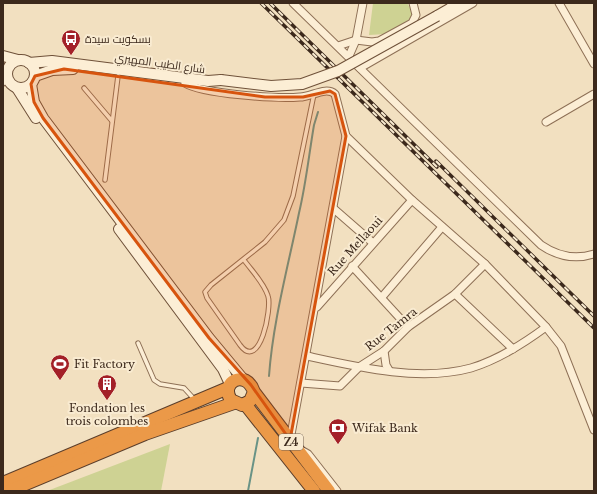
<svg xmlns="http://www.w3.org/2000/svg" width="597" height="494" font-family="'Libre Baskerville',Cairo,serif">
	<rect width="100%" height="100%" fill="#f2e0c0"/>
	<g fill="#ced293">
		<polygon points="373,3 407,3 415,16 386,34 369,35"/>
		<polygon points="170,444 161,491 47,491"/>
	</g>
	<g fill="none" stroke-linecap="round" stroke-linejoin="round">
		<g stroke="#699386" stroke-width="2">
			<path d="M 269,376 C 273,321 288,267 299,213 C 306,184 309,154 314,125 L 318,112"/>
			<polyline points="248,491 258,438"/>
		</g>
		<g stroke="#8e7056" stroke-width="5.5">
			<g id="lane">
				<polyline points="3,84 8,80"/>
				<polyline points="84,88 112,121"/>
				<polyline points="105,180 118,76"/>
				<path d="M 244,260 C 252,271 264,283 268,296 C 272,308 260,372 240,345 L 207,298 L 205,292 L 211,285 L 265,242 L 284,220 L 293,196 L 314,94"/>
				<polyline points="138,343 154,380 160,384 184,388 195,400"/>
			</g>
		</g>
		<g stroke="#8e7056" stroke-width="9">
			<g id="street">
				<path d="M 293,3 L 541,245 C 557,256 575,260 594,254"/>
				<polyline points="559,3 594,64"/>
				<polyline points="338,46 356,40 372,42 379,41 412,23 416,15 413,3"/>
				<polyline points="349,56 356,40 363,3"/>
				<polyline points="360,68 473,3"/>
				<path d="M 185,83 C 202,94 278,99 300,97 C 311,97 326,86 335,94 L 346,136 L 412,200 L 485,264 L 546,327 L 561,346 L 594,430"/>
				<polyline points="546,122 594,94"/>
				<polyline points="334,209 373,243"/>
				<polyline points="352,266 408,327"/>
				<polyline points="455,294 513,349"/>
				<polyline points="382,297 442,227"/>
				<polyline points="317,307 412,200"/>
				<polyline points="384,351 386,365 389,370"/>
				<path d="M 307,356 C 357,367 420,382 471,368 C 498,360 523,344 546,327"/>
				<polyline points="301,383 340,386 359,367 384,351 408,327 455,294 485,264"/>
				<polyline points="290,440 346,136"/>
				<polyline points="301,450 308,454 337,491"/>
			</g>
		</g>
		<g stroke="#6f5139" stroke-width="12">
			<g id="secondary">
				<polyline points="451,8 458,8 467,3"/>
				<polyline points="437,16 451,8 455,3"/>
				<polyline points="3,56 18,60"/>
				<circle cx="21" cy="74" r="14"/>
				<polyline points="29,63 52,61 208,81 221,80"/>
				<polyline points="35,76 52,70 73,69"/>
				<polyline points="31,84 34,102 43,118 209,338 243,379"/>
				<polyline points="17,88 36,118"/>
				<polyline points="119,229 223,369 230,384"/>
			</g>
		</g>
		<g stroke="#5b3e2b" stroke-width="14">
			<g id="highway">
				<path d="M 254,392 L 250,401 L 242,405 L 231,400 C 219,382 246,368 254,392 L 329,491"/>
				<polyline points="245,404 314,491"/>
				<polyline points="3,483 228,388"/>
				<polyline points="9,491 145,434 234,403"/>
			</g>
		</g>
		<use href="#lane" stroke="#fceed5" stroke-width="3.5"/>
		<use href="#street" stroke="#fceed5" stroke-width="7"/>
		<use href="#secondary" stroke="#fceed5" stroke-width="10"/>
		<use href="#highway" stroke="#eb9948" stroke-width="12"/>
		<g stroke="#3c291c" stroke-width="3.5">
			<g id="rail">
				<polyline points="261,3 594,328"/>
				<polyline points="270,3 437,167"/>
				<polyline points="436,161 594,316"/>
			</g>
		</g>
		<use href="#rail" stroke="#f9ebd1" stroke-width="2" stroke-dasharray="6" stroke-linecap="butt"/>
		<g stroke="#6f5139" stroke-width="12" stroke-linecap="butt">
			<polyline id="secondary-bridge" points="221,80 271,86 302,84 338,71 437,16"/>
		</g>
		<use href="#secondary-bridge" stroke="#fceed5" stroke-width="10"/>
	</g>
	<path fill="#d7540e" fill-opacity="0.2" stroke="#d7540e" stroke-width="3" stroke-linejoin="round" d="M 64,69 L 265,97 L 303,97 L 330,91 L 335,94 L 346,136 L 290,440 L 251,385 L 209,338 L 43,118 L 34,102 L 31,84 L 35,76 Z"/>
	<defs>
		<g id="bus-pin" transform="scale(1)"><path d="M0 17L-7.5 6A9.5 9.5 0 1 1 7.5 6Z" fill="#a32028" stroke="#f9ebd1"/><path d="M-5-6H5V4H4V6H2V4H-2V6H-4V4H-5ZM-3.5-4V0h7V-4ZM-3.5 1.2v1.5H-2V1.2ZM2 1.2v1.5H3.5V1.2Z" fill="#fff"/></g>
		<g id="stadium-pin" transform="scale(1)"><path d="M0 17L-7.5 6A9.5 9.5 0 1 1 7.5 6Z" fill="#a32028" stroke="#f9ebd1"/><path d="M0-5a6.5 5 0 1 0 0 10a6.5 5 0 1 0 0-10ZM-3.5-1.8h7v3.6h-7Z" fill="#fff"/></g>
		<g id="building-pin" transform="scale(1)"><path d="M0 17L-7.5 6A9.5 9.5 0 1 1 7.5 6Z" fill="#a32028" stroke="#f9ebd1"/><path d="M-4-6H4V6H1V3H-1V6H-4ZM-2.5-4.3h1.7v1.8h-1.7ZM.8-4.3h1.7v1.8H.8ZM-2.5-1h1.7V.8h-1.7ZM.8-1h1.7V.8H.8Z" fill="#fff"/></g>
		<g id="bank-pin" transform="scale(1)"><path d="M0 17L-7.5 6A9.5 9.5 0 1 1 7.5 6Z" fill="#a32028" stroke="#f9ebd1"/><path d="M-6-4H6V4H-6ZM0-2.3a2.3 2.3 0 1 0 0 4.6a2.3 2.3 0 1 0 0-4.6Z" fill="#fff"/></g>
	</defs>
	<g fill-rule="evenodd">
		<use href="#bus-pin" x="71" y="39"/>
		<use href="#stadium-pin" x="60" y="364"/>
		<use href="#building-pin" x="107" y="384"/>
		<use href="#bank-pin" x="338" y="428"/>
	</g>
	<g text-anchor="middle" dominant-baseline="central" stroke-width="4" stroke-linejoin="round" paint-order="stroke">
		<rect fill="#f9ebd1" stroke="#756352" stroke-width="1" x="279" y="434" width="24" height="16" rx="3"/>
		<g font-size="10" font-weight="bold" fill="#3c291c">
			<text x="291" y="442">Z4</text>
		</g>
		<g font-size="11" fill="#3c291c" stroke="#f9ebd1" text-anchor="start">
			<text x="85" y="39">بسكويت سيدة</text>
			<text x="74" y="364">Fit Factory</text>
			<text x="107" y="408" text-anchor="middle">Fondation les<tspan x="107" dy="13">trois colombes</tspan></text>
			<text x="352" y="428">Wifak Bank</text>
		</g>
		<g font-size="11" fill="#3c291c" stroke="#f9ebd1">
			<text transform="translate(160 63) rotate(8)">شارع الطيب المهيري</text>
			<text transform="translate(355 246) rotate(-48)">Rue Mellaoui</text>
			<text transform="translate(391 329) rotate(-38)">Rue Tamra</text>
		</g>
	</g>
	<rect width="597" height="494" fill="none" stroke="#3c291c" stroke-width="8"/>
</svg>
